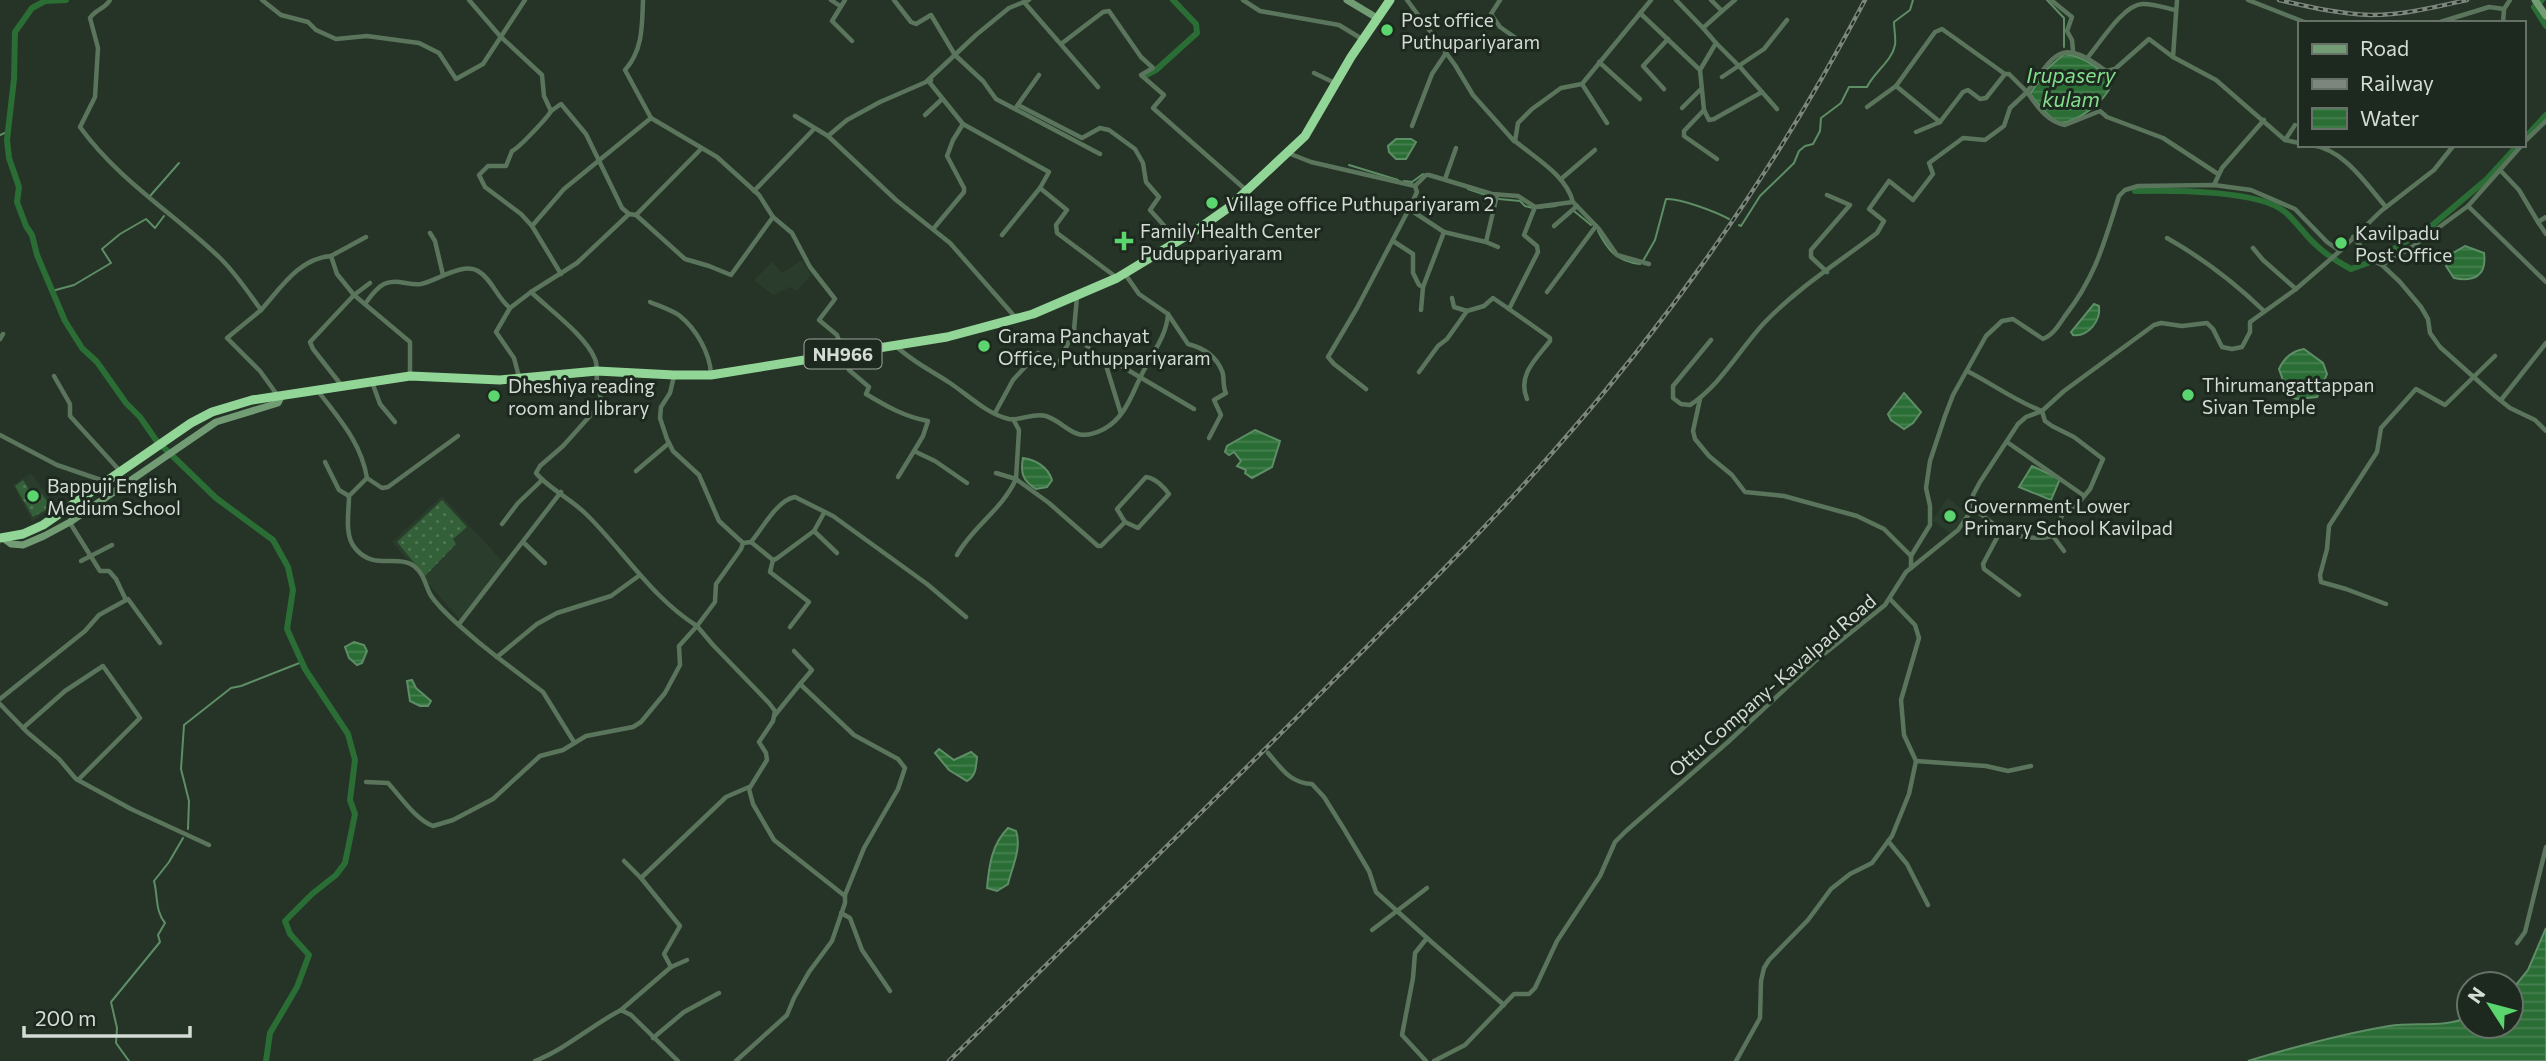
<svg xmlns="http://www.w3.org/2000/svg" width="2546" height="1061" font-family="Commissioner,sans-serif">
	<defs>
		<pattern id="park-dots" width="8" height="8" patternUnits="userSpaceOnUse" patternTransform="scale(1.75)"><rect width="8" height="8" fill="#336038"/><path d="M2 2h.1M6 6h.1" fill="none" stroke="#507654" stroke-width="1.8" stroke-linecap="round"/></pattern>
		<pattern id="water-rules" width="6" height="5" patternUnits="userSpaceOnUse" patternTransform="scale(1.75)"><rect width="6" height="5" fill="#2a6d35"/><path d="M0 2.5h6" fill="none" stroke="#488151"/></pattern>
	</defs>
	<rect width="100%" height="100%" fill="#263327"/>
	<g fill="#2a3c2b">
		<polygon points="802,260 811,275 797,291 790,287 773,295 754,280 772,262 782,273"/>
		<polygon points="31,473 56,507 32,521 13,485"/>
		<polygon points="442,496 506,565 459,619 392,542"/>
		<polygon points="1948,498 1967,513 1951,534 1932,520"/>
	</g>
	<g fill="url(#park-dots)">
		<polygon points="23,480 32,494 39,490 51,507 33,517 15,486"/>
		<polygon points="442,500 467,527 453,539 456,544 425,576 397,542"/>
	</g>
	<g fill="url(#water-rules)" stroke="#5d8e65" stroke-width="2">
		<path d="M 2064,54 C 2083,56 2102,68 2111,85 C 2106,100 2074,126 2058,122 C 2048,118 2037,102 2030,94 L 2047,69 Z"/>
		<polygon points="1396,139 1411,139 1416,142 1406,159 1396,159 1389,152 1388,146"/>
		<path d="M 2465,246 L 2484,253 C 2487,276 2474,282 2454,278 L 2446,266 L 2453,253 Z"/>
		<path d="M 2094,304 L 2099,306 C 2101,321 2088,337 2073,335 L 2071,332 Z"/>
		<path d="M 2304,349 L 2323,363 L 2327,374 L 2317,397 L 2297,399 L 2289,397 L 2279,369 C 2284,358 2292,351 2304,349 Z"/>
		<polygon points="1904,393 1921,412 1913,423 1904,429 1891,420 1888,414"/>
		<polygon points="1255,430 1280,441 1272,467 1252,478 1245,473 1246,470 1237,466 1241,461 1234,452 1229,455 1225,452 1227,446"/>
		<path d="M 1023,458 C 1036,460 1048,467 1052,480 L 1047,487 L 1036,489 C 1023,481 1020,473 1023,458 Z"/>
		<polygon points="2032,466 2060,479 2051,500 2019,487"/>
		<polygon points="354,642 364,645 367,651 362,663 357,665 349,658 345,647"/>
		<polygon points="412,680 416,688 431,701 428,706 420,706 410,701 407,681"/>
		<path d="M 939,749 L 954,760 L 971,752 L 977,757 C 976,767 976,776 967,781 L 949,770 L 935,753 Z"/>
		<path d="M 1008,828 L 1016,831 C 1022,848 1012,867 1008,884 L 997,891 L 987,888 C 989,865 992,844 1008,828 Z"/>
		<path d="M 2546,928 L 2546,1061 L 2248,1061 C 2294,1047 2342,1034 2389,1026 C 2416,1022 2444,1028 2469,1017 L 2469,1026 L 2511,1026 L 2511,991 L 2528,970 Z"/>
	</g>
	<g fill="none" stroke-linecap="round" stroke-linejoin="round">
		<g stroke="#5d8e65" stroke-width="2">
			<polyline points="2047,0 2064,18 2064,47"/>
			<polyline points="0,135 7,132"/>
			<polyline points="1349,165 1398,180"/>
			<polyline points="1404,181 1412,182 1423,174"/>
			<polyline points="1468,189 1495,198"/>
			<polyline points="150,196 179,163"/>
			<polyline points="1499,199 1520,201 1525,206 1533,208"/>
			<polyline points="1538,208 1556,206"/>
			<polyline points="1574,211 1591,225"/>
			<path d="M 1739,225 L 1741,226 L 1760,196 L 1794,163 L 1799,151 L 1805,146 L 1813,144 L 1820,131 L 1821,118 L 1841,103 L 1849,87 L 1867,87 C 1874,72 1892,61 1895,45 C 1896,38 1894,29 1894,22 L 1910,10 L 1913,0"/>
			<path d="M 1598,231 C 1608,251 1617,261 1640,264"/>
			<path d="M 1643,261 L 1655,240 L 1666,199 C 1680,198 1716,212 1729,219"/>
			<polyline points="52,291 74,285 111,263 102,249 120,234 146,219 155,228 164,216"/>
			<polyline points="188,829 189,801 181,769 184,725 231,688 241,686 302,662"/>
			<path d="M 129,1061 L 116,1043 L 117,1028 L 111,1002 L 160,942 L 158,935 L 165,923 C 155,911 158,896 154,881 L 169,862 L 183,838"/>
		</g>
		<g stroke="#2a6d35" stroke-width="6">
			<polyline points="66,0 45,1 32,8 15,32 14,79 7,140 9,158 19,187 17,202 26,226 32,235 37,255 65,321 82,348 97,362 126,403 140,417 156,440 216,498 273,540 288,567 293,590 287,629 305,669 348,734 355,760 350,800 355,814 345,863 336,875 312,894 285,921 290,934 309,955 297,987 270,1033 266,1061"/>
			<polyline points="2542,0 2534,7 2546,26"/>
			<polyline points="1144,76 1156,70 1197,33 1196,24 1173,0"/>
			<polyline points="2523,140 2546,115"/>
			<path d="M 2135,191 C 2169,190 2260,190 2285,212 C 2296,221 2304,234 2315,244 C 2325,254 2338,262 2351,269 L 2368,263"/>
			<polyline points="2378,258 2429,228 2487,179 2518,145"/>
		</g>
		<g stroke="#5a755c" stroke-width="4.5">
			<path d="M 110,0 C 105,9 96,9 90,18 L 98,48 L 95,97 L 80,127 C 119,181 175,214 221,259 C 237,275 248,292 261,310 L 227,338 L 260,371 L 278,396"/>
			<polyline points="262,0 281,15 308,22 316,30 336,39 367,36 419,43 439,53 456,79 483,64 525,0"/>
			<path d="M 643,0 C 642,26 643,50 625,70 L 651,118 L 717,157 L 759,195 L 773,217 L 792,233 L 810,267 L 835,299 L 819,320 L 837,335 L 849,370 L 869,387 L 866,394 C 886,406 905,417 928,421 L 923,436 L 914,451 L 935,461 L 967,483"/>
			<polyline points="831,0 840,6"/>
			<polyline points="845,0 832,21 852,41"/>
			<polyline points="894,0 911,22 916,24 931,15 955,55 983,81 996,99 1100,154"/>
			<polyline points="1243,0 1260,11 1339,25 1362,39"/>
			<polyline points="1407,0 1455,65 1473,95 1514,141"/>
			<polyline points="1500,0 1491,14 1500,27 1527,46"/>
			<polyline points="1676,0 1703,28 1722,11 1711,0"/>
			<polyline points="2051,0 2072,17 2067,31 2072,40 2073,51"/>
			<polyline points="2248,0 2307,23"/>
			<polyline points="1024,2 1098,87"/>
			<polyline points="1722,11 1735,0"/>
			<polyline points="1640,13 1700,70"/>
			<polyline points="2437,23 2489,7 2504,9"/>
			<polyline points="2503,23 2504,9 2510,0"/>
			<polyline points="1703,28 1716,43 1700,70 1704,110 1684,131 1684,136 1717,159"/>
			<polyline points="1716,43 1740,67 1777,109"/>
			<polyline points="1061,44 1103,12 1109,11 1141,57 1153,68 1141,75 1164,95 1153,108 1246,190"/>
			<path d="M 2088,57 C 2100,43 2123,5 2142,4 C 2153,3 2165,8 2175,10"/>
			<polyline points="2173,57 2177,0"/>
			<polyline points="1599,62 1640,99"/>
			<polyline points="1314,73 1335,83"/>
			<polyline points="1722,77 1764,49 1787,20"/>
			<polyline points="931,80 930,83 963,124 1049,172 1040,188 1002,235"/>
			<polyline points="1896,86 1940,122"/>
			<polyline points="1664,89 1643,66 1668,39"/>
			<polyline points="1018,105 1082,138 1100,128 1109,130 1135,149 1143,163 1146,182 1159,197 1150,210 1178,241"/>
			<polyline points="1017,106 1039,75"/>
			<polyline points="1867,107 1896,86 1935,32 1942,29 2005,74"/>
			<polyline points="1682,108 1701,89"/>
			<polyline points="1704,110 1709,120 1714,119 1762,92"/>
			<path d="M 551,111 C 548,117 518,149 512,151 L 506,166 L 488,166 L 479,175 L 485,187 L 521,214 L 532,226 L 561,274"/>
			<polyline points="925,115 941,100"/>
			<polyline points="795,116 828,136 896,200 950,243 1016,318"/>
			<polyline points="1607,123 1582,84 1651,0"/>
			<polyline points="1412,126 1432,74 1446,53"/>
			<path d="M 1916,132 L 1940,122 L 1963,92 L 1968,90 L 1980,99 L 1986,98 L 2005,74 L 2009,74 L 2027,92 C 2056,52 2061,37 2106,71 L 2115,69 L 2149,39 L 2173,57 L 2216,80 L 2285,140 L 2299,143"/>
			<polyline points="828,136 847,120 880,102 926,82 976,35 1009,8 1029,0"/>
			<polyline points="2285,140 2295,125"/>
			<polyline points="2523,143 2546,121"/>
			<path d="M 2311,145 C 2344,149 2366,184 2386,207"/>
			<polyline points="2522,145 2468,206 2412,247 2382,265 2400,282 2421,307 2428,319 2430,333 2440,347 2495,396 2510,408 2535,420 2546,431"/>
			<polyline points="1288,153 1311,162 1415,186 1426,175 1429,175 1492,194 1518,196 1535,207 1573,202 1599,229 1617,255 1649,264"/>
			<polyline points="2500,170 2519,190 2538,222 2546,217"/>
			<polyline points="1445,179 1456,148"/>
			<polyline points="1561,179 1595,150"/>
			<polyline points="2214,185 2222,168 2264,120"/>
			<polyline points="1415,186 1417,192 1409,209 1444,232 1486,242 1497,195"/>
			<polyline points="1040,188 1067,210 1056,225 1057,233 1116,277"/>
			<polyline points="754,191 814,129"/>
			<path d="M 1573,202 C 1566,175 1535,158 1515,141 L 1518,123 L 1532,109 L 1561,88 L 1582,84"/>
			<polyline points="2468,206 2546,282"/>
			<polyline points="629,214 636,215 685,259 709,266 731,275 773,217"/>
			<polyline points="636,215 701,149"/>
			<polyline points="2538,222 2546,234"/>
			<polyline points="532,226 564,189 651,118"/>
			<polyline points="1554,226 1577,206"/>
			<polyline points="934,228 964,192 964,188 947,156 953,140 963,124"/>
			<polyline points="430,233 435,241 443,275"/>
			<polyline points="2353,237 2372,260 2382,265"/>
			<path d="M 2167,238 C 2204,259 2234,282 2264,311"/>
			<polyline points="1393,241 1413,254 1413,273 1419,285 1423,287"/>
			<polyline points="1486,242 1498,247"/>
			<polyline points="2253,248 2263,260 2296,289"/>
			<polyline points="1827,272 1811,257 1811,250 1850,205 1827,195"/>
			<path d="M 1125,274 L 1139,294 L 1168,314 L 1188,344 C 1204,348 1216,356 1222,371 C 1225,378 1222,386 1226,393 L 1214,400 L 1221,415 L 1209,438"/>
			<polyline points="370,283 354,295 410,342 410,375"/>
			<polyline points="1547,292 1596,226"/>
			<polyline points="1452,298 1454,307 1467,311"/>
			<path d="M 650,302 C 659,306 672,310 680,316 C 696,329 710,353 711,374"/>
			<path d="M 365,304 C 370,297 376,288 384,284 C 396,278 409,286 421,284 C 436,281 463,262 478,271 C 492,279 497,298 510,308 L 531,292"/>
			<polyline points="510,308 496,332 514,358 519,377"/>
			<path d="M 1509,309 L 1550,338 L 1550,341 C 1536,359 1517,375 1527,399"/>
			<path d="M 261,310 C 280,289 299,258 331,256"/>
			<polyline points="1421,310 1423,287 1444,232"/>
			<polyline points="1074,330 1100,362 1116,363 1194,409"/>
			<polyline points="0,339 3,334"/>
			<path d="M 1711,340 L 1673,386 L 1673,398 L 1681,404 L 1690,405 C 1721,385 1741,347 1766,321 C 1799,287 1839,262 1877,233 L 1884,221 L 1869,209 L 1889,181 L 1913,200 L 1933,174 L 1929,163 L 1963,138 L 1985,140 L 2004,126 L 2010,108 L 2027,92 C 2037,106 2047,122 2065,125 L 2100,111 L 2107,117 L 2163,138 L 2218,174"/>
			<path d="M 897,347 C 913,362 932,371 950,383 C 968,395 987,414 1009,419 C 1021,421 1034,412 1046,416 C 1069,424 1073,445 1104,429 C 1126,417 1132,393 1143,372 C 1152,354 1167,335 1168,314"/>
			<polyline points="1105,362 1121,414"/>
			<polyline points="1059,363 1074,330 1077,297"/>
			<path d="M 1967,371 C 1993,384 2015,401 2042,411 L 2045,421 L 2052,426 L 2074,437 L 2103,459 L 2090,489 L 2076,506 L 2063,513 L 2053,536 C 2035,540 2017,537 2001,530 L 1983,564 L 1984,569 L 2019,595"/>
			<polyline points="1419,372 1438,346 1447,339 1467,311 1484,306 1493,298 1509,309 1538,252 1537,246 1524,235 1535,207"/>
			<polyline points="54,376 70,404 70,416 120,471"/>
			<polyline points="674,376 670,393 661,407 660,418 667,439 673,451 699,475 719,521 743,543 741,549 716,584 715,602 697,626 713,645 769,703 775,711 773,721 759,742 766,753 767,760 749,789 753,804 774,840 845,896 845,903 832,941 809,972 794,998 787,1015 736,1061"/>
			<polyline points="372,382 380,404 395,422"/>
			<polyline points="342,386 313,349 310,342 354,295 337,274 331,256 366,237"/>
			<polyline points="1366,389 1334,364 1328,357 1357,308 1409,209"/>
			<path d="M 318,391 C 339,419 361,442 367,478"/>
			<polyline points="1700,399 1693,431 1695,439 1709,456 1732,475 1745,492 1784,496 1857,516 1884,529 1911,556"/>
			<polyline points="2501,400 2546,343"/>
			<polyline points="995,413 1013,380 1038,353"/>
			<path d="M 1013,419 L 1019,430 L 1016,479 L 1049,503 L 1098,546 L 1101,546 L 1125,522 L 1138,528 L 1169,494 C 1164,487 1155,478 1146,477 L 1117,509 L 1125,522"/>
			<polyline points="0,435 57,465 104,481"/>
			<polyline points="2007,442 2083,495"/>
			<polyline points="325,462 339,490 349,496"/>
			<polyline points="636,471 669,443"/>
			<polyline points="898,477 914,451"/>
			<path d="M 367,478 L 349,496 C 349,512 344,535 355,548 C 373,571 398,554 414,566 C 424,574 425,584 430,594 C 440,611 480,644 497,657 L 537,624 L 557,613 L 611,596 L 640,575"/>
			<polyline points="367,478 382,488 388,487 458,436"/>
			<polyline points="1973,508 2001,530"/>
			<polyline points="70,523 100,571 109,571 116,579 126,600"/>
			<polyline points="502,524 518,503 542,480"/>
			<polyline points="814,531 837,553"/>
			<polyline points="2053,536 2064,551"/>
			<polyline points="523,542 545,563"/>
			<polyline points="751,542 773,560 776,559 814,531 824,513"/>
			<path d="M 743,543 L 751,542 C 763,528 777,500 795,497 L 833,516 L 927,584 L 966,617"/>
			<path d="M 957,555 C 972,527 1002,510 1016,479 L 996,473"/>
			<polyline points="773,560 770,572 809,602 790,627"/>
			<polyline points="81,561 112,545"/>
			<path d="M 1911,568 L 1911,556 L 1930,525 L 1930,506 L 1926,488 L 1930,461 L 1945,416 L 1953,395 L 1986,336 L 2002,321 L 2013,319 L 2043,339 C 2053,335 2059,325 2065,316 C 2096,276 2104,243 2119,196 L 2125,190 L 2138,186 L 2214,185 L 2251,190 L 2295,209 L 2327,242 L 2340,251"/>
			<polyline points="2386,604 2346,589 2321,582 2320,575 2327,549 2329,526 2377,452 2381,428 2416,389 2445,405 2495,356"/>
			<polyline points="459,624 561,492"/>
			<polyline points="794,651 812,670 800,684"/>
			<polyline points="497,657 543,692 574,742"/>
			<polyline points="0,699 85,631 99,615 128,599 160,643"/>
			<polyline points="0,704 27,732 59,759 76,779 131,809 209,845"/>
			<polyline points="775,715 800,684 854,735 898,759 905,768 898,789 864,848 845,895"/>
			<polyline points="23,728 65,691 103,666 140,718 78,780"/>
			<path d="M 1268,753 C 1282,769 1290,783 1312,784 L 1324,797 L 1344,829 L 1369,871 L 1376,892 L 1427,938 L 1415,953 L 1413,978 L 1402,1035 L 1426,1061"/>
			<polyline points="1916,761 1986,766 2008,771 2031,766"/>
			<path d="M 366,782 L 388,783 C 401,797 415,819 433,826 L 453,820 L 493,799 L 540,756 L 563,750 L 586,736 L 633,727 L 641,722 L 665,693 L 680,665 L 679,646 L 697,626 C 652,598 623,550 586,514 C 572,500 547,487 536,473 L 540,466 L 563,446 L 598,407 C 604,396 598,392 597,381 C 596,374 598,366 595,359 C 586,336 550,310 531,292 L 577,263 L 629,214 L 622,208 L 586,134 L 561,104 L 551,111 L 544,96 L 542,75 L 500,36 L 469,0"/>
			<polyline points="1888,841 1907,864 1928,905"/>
			<polyline points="624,861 641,878 726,797 749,787"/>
			<polyline points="641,878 680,926 664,954 671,967"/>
			<polyline points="841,913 850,918 862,950 890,991"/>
			<polyline points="1372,930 1427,888"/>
			<polyline points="1427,938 1504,1005"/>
			<polyline points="2517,943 2525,932 2546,847"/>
			<polyline points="621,1010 671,967 687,960"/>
			<polyline points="653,1038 684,1012 719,993"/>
			<path d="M 535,1061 C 566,1049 592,1025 621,1010 L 631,1015 L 678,1061"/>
			<polyline points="1434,1061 1465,1045 1514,994 1529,994 1535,988 1557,941 1600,876 1615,842 1626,831 1728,742 1814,662 1885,605 1906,572 1958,530 1973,508 1973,495 1980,482 2018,424 2026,417 2042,411 2064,391 2154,325 2161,323 2182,326 2207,323 2213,329 2222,347 2232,349 2242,347 2250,332 2250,322 2296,289 2340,251 2381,211 2434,170 2454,145"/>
			<polyline points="1736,1061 1760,1018 1761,981 1764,968 1769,960 1808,920 1831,889 1850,874 1872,863 1892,836 1909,794 1916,761 1904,735 1901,700 1919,638 1915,625 1890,599"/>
		</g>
		<g stroke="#719c74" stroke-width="7">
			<polyline points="1347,0 1377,18"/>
			<polyline points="2535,0 2546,16"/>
			<polyline points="3,538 11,544 23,545 44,536 70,522 216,422 278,403 281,397"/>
		</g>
		<polyline stroke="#91d697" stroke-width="9" points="0,538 23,534 43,525 191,423 212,412 252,400 410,376 500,380 597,371 674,375 711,375 947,337 1033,314 1117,278 1201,227 1228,208 1305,136 1351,57 1390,0"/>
		<g stroke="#7c867d" stroke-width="4.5">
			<g id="rail">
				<path d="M 2279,0 C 2310,7 2339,14 2371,15 C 2403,15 2436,7 2467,0"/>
				<path d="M 949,1061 C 1076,935 1205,810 1331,683 C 1406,607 1482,533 1552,453 C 1674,316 1779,163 1865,0"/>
			</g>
		</g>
		<use href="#rail" stroke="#1d291e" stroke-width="2" stroke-dasharray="5" stroke-linecap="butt"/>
	</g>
	<g fill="#5bd56e" stroke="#1d291e" stroke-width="2.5">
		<circle cx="1387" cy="30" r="7"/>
		<circle cx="1212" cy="203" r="7"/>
		<path d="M1120.5 230.5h7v7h7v7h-7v7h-7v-7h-7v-7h7z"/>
		<circle cx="2341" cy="243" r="7"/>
		<circle cx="984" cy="346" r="7"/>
		<circle cx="2188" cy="395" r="7"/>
		<circle cx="494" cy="396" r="7"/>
		<circle cx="33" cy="496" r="7"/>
		<circle cx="1950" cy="516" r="7"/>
	</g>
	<g text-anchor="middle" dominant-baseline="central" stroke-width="6" stroke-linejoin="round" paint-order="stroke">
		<rect fill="#1d291e" stroke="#9da69e" stroke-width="2" x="804.5" y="339.5" width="77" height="29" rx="5"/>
		<g font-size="18" font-weight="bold" fill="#d4dcd5">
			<text x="843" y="354">NH966</text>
		</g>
		<g font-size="19" fill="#d4dcd5" stroke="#1d291e" text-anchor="start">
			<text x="1401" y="19">Post office<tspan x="1401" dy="22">Puthupariyaram</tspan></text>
			<text x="1226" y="203">Village office Puthupariyaram 2</text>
			<text x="1140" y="230">Family Health Center<tspan x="1140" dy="22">Puduppariyaram</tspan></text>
			<text x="2355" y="232">Kavilpadu<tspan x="2355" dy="22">Post Office</tspan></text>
			<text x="998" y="335">Grama Panchayat<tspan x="998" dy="22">Office, Puthuppariyaram</tspan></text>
			<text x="2202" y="384">Thirumangattappan<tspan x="2202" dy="22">Sivan Temple</tspan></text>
			<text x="508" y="385">Dheshiya reading<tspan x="508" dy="22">room and library</tspan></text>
			<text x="47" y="485">Bappuji English<tspan x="47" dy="22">Medium School</tspan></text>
			<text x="1964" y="505">Government Lower<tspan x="1964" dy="22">Primary School Kavilpad</tspan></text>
		</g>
		<g font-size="19" fill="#d4dcd5" stroke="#1d291e">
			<text transform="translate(1772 685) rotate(-41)">Ottu Company- Kavalpad Road</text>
		</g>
		<g font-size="21" font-style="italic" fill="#84de8e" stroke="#1d291e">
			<text x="2071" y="74">Irupasery<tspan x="2071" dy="24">kulam</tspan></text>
		</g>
	</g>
	<rect x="2298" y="21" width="228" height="126" fill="#1d291e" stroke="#667167" stroke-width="2"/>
	<rect x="2312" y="44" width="35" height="10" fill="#719c74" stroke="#667167" stroke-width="2"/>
	<text x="2360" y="56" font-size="21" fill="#d4dcd5">Road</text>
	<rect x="2312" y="79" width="35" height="10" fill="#7c867d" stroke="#667167" stroke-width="2"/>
	<text x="2360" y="91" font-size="21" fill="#d4dcd5">Railway</text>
	<rect x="2312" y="108" width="35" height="21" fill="url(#water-rules)" stroke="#667167" stroke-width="2"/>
	<text x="2360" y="126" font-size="21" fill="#d4dcd5">Water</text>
	<g transform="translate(2490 1005) rotate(306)"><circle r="33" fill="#1d291e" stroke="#667167" stroke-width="2"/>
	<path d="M0-5L12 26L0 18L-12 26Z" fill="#5bd56e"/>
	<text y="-10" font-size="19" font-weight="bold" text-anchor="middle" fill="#d4dcd5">N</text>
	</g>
	<path d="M24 1026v10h166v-10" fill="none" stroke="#d4dcd5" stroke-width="3.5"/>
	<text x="35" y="1026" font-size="21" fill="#d4dcd5" stroke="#1d291e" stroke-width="5" paint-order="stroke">200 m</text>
</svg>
